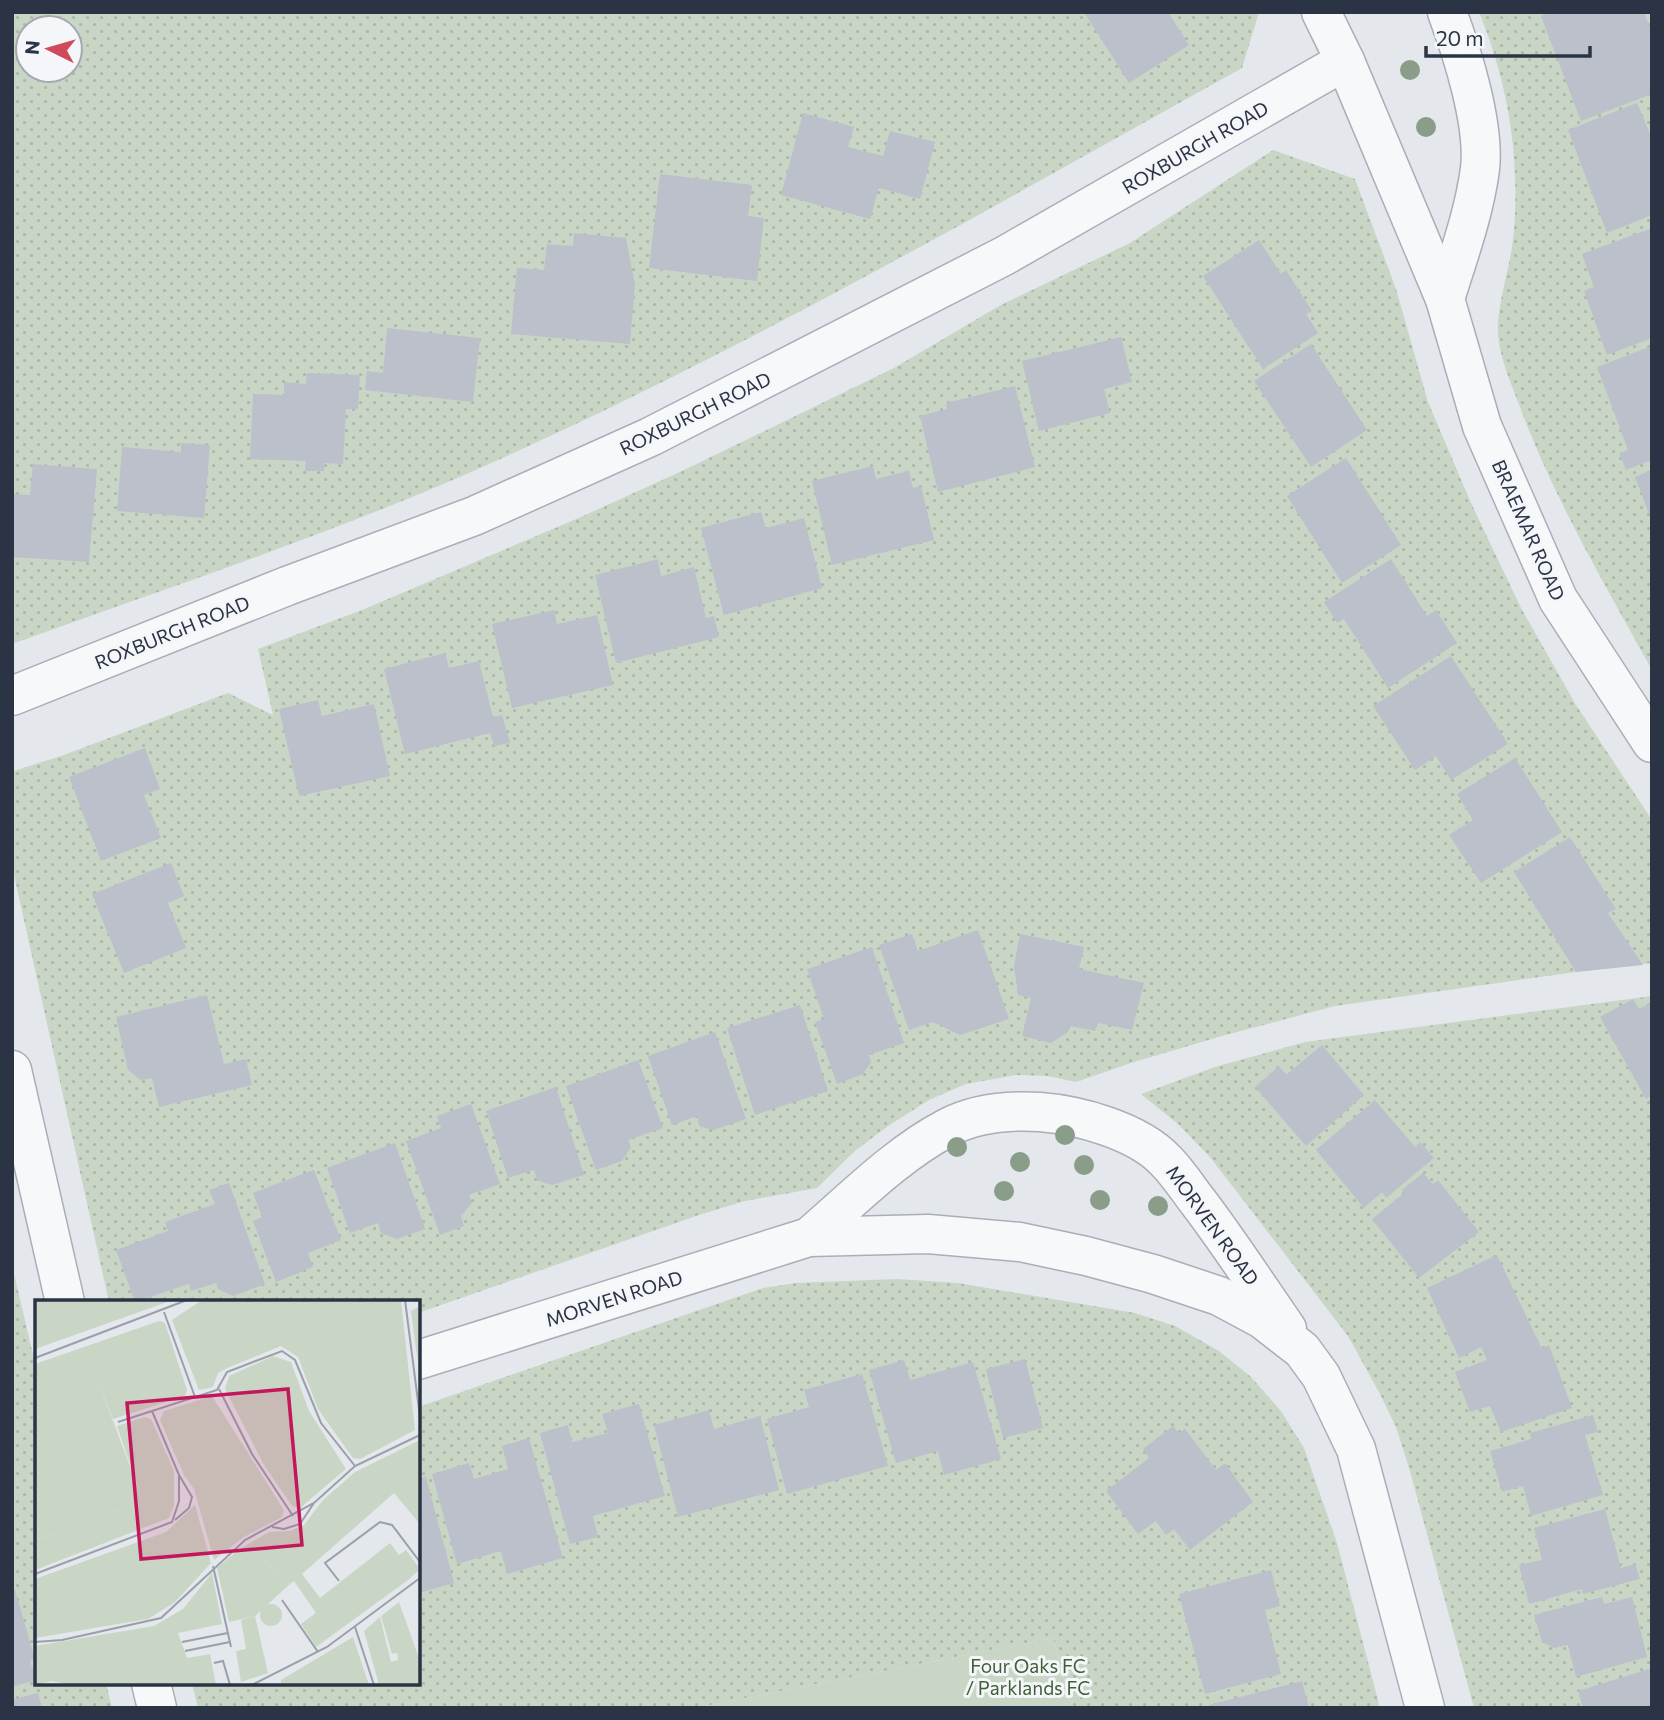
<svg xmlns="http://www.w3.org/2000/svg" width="1664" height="1720" font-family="Commissioner,sans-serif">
	<defs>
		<pattern id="grass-dots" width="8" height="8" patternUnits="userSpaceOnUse" patternTransform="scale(1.75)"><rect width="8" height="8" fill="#c9d6c5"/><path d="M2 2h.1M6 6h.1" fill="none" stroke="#adb8ab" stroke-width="1.8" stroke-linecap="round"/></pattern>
	</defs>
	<rect width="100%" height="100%" fill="#e4e7ec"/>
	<g fill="url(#grass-dots)" fill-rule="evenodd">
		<path d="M 12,12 L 1259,12 L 1242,68 C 997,204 754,345 498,460 C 341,531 175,585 12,644 ZM 28,28 L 70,28 L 70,70 L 28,70 Z"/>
		<path d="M 1479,12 L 1652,12 L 1652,670 C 1605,585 1555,500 1521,410 C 1512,385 1500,360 1498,334 C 1496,309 1510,267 1513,240 C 1521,162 1509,85 1479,12 Z"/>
		<polygon points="1273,150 1355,179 1396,289 1428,402 1471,503 1521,608 1576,705 1652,820 1652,963 1576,972 1335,1006 1222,1036 1134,1062 1076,1082 1048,1076 1016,1075 966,1084 929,1100 888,1126 856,1150 817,1188 745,1201 699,1215 418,1313 418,1302 109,1302 12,866 14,771 64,755 228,693 273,715 258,649 362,610 581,517 682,471 894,368 999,306 1130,243"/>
		<polygon points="1652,996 1652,1708 1474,1708 1410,1471 1396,1427 1380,1394 1348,1336 1210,1157 1178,1124 1141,1094 1215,1067 1305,1042"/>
		<polygon points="12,1265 37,1372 37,1683 106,1683 112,1708 12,1708"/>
		<polygon points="897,1279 958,1283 1135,1313 1175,1326 1219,1351 1251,1377 1281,1411 1304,1448 1337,1543 1380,1708 1072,1708 1053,1638 695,1708 198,1708 192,1683 418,1683 418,1407 763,1288 796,1283"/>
	</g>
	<polygon fill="#c9d6c5" points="1053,1638 1072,1708 695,1708"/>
	<g fill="#bbc0ca">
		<polygon points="1084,12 1168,12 1189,45 1129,83"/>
		<polygon points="1550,12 1644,12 1652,33 1652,94 1581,121 1541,16"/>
		<polygon points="1637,103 1652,139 1652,215 1607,233 1568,130"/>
		<polygon points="803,113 854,127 848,147 883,156 890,131 935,142 920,199 879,188 870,219 781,195"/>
		<polygon points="660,174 752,185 748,216 764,218 757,281 649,268"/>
		<polygon points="1652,228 1652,338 1607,355 1584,291 1594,287 1582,254"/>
		<polygon points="574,233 626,238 635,285 630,344 511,334 517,268 544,270 547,244 573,246"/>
		<polygon points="1259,240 1281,274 1286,270 1312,311 1306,314 1318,333 1263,369 1203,276"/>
		<polygon points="387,328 480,338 473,402 365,390 367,371 383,373"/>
		<polygon points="1121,337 1132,382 1104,389 1110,413 1039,431 1022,361"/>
		<polygon points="1311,344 1367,430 1311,467 1254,381"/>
		<polygon points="1652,346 1652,460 1626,470 1619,453 1628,450 1597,367"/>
		<polygon points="307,373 360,375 358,409 346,409 343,464 324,463 324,471 305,471 306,461 250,459 253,394 284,395 284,382 306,384"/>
		<polygon points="1015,386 1035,467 938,492 920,416 947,409 946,403"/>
		<polygon points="181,443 210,445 204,518 117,511 122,447 181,452"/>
		<polygon points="1346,458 1401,545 1342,583 1287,496"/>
		<polygon points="33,464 97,469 89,562 12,557 12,494 30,495"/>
		<polygon points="873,466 876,479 909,471 913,488 921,486 934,540 832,565 812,481"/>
		<polygon points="1652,470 1652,513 1649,514 1635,477"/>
		<polygon points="761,512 766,528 804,518 822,588 724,615 701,528"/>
		<polygon points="658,559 661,576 694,567 706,618 714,616 719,637 616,663 595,575"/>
		<polygon points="1391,559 1427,616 1436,610 1457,643 1388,688 1344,619 1337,623 1324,602"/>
		<polygon points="554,610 557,624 597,615 613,685 512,708 492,624"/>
		<polygon points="445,653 449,668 479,661 493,717 502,715 510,743 494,746 490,733 405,754 384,669"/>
		<polygon points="1451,656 1508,744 1451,780 1436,756 1415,770 1373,706"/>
		<polygon points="318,700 322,716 374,704 390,776 299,796 279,709"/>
		<polygon points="145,748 160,789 144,795 161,838 101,861 69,777"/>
		<polygon points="1515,758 1562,832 1481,883 1449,835 1473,820 1457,794"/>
		<polygon points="1570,837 1616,909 1608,913 1643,965 1576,972 1514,872"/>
		<polygon points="171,863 184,896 168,903 186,948 124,973 92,894"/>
		<polygon points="978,930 1009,1019 960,1035 933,1022 909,1030 879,945 912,934 918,951"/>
		<polygon points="1020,934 1084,947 1079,969 1144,983 1132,1030 1098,1023 1095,1031 1071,1026 1068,1032 1051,1043 1022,1036 1031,998 1018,995 1014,966"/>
		<polygon points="872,947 904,1043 869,1055 871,1062 863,1074 837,1084 815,1022 824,1019 807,969"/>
		<polygon points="207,995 224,1064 246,1059 252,1085 159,1107 152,1078 141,1080 128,1070 116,1017"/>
		<polygon points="1633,999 1639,1009 1652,1002 1652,1095 1646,1099 1600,1017"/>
		<polygon points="800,1005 828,1091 755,1115 727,1028"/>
		<polygon points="715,1032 746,1119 713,1130 699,1126 697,1116 672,1125 648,1056"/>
		<polygon points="1322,1045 1364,1095 1306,1146 1255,1087 1279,1066 1286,1075"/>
		<polygon points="638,1060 663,1128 628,1140 631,1147 622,1161 596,1170 566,1086"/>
		<polygon points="556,1087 584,1175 552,1185 537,1180 534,1170 508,1178 486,1111"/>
		<polygon points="1375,1100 1415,1147 1420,1142 1434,1158 1386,1198 1382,1192 1364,1208 1316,1150"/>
		<polygon points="471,1104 500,1184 469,1195 472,1203 461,1216 464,1226 440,1235 406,1141 441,1128 437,1116"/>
		<polygon points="395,1143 425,1229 397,1239 381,1233 378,1223 350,1233 327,1168"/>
		<polygon points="314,1170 341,1240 308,1253 313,1267 276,1282 253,1221 262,1217 253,1193"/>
		<polygon points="1423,1173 1433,1184 1438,1180 1479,1232 1419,1278 1372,1219 1404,1193 1402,1190"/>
		<polygon points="229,1183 265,1284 233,1296 218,1289 216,1283 191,1291 189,1284 135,1302 116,1250 168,1231 165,1222 215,1204 209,1190"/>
		<polygon points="1497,1255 1542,1349 1549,1345 1572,1408 1501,1432 1490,1406 1470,1412 1455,1372 1487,1360 1481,1347 1459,1358 1427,1288"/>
		<polygon points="1025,1359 1043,1428 1003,1438 986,1369"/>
		<polygon points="904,1360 910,1380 973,1362 1001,1459 944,1475 938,1451 896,1463 869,1370"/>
		<polygon points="862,1374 888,1466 787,1494 767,1419 809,1407 804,1390"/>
		<polygon points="639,1404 665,1496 593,1516 598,1537 570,1544 540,1433 568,1425 572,1442 608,1433 602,1414"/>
		<polygon points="709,1410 714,1429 760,1416 779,1490 678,1517 654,1425"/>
		<polygon points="1593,1415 1598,1432 1585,1435 1603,1495 1531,1516 1523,1486 1502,1492 1490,1451 1531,1439 1530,1433"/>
		<polygon points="1173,1426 1179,1433 1185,1429 1216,1470 1225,1463 1253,1502 1190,1550 1174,1529 1166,1535 1156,1521 1138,1534 1106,1491 1149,1458 1143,1449"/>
		<polygon points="529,1438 563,1558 507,1574 501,1551 457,1564 432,1474 469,1463 474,1479 508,1469 502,1446"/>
		<polygon points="426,1477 454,1583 419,1593 418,1479"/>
		<polygon points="1605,1509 1621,1568 1635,1564 1640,1579 1583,1594 1582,1589 1529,1604 1519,1565 1542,1560 1534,1528"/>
		<polygon points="1271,1570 1280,1606 1265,1610 1281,1674 1205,1694 1179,1594"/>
		<polygon points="12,1590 15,1590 35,1659 30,1661 36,1680 12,1687"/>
		<polygon points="1602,1597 1604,1604 1632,1597 1647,1657 1576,1677 1568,1645 1554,1648 1542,1642 1534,1615"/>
		<polygon points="1652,1668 1652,1708 1583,1708 1578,1691"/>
		<polygon points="1302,1681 1309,1708 1210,1708 1209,1705"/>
		<polygon points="38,1693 42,1708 12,1708 12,1700"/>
	</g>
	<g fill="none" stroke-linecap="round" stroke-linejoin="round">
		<g stroke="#a9aeb7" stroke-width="41">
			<g id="street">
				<polyline points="1321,12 1345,61 1445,299 1482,426 1558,599 1652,743"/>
				<path d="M 1445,299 C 1458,257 1474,214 1480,169 C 1485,125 1463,55 1447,12"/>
				<polyline points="12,696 287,586 474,516 650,437 1004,256 1345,61"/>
				<polyline points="12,1070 65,1302"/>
				<path d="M 809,1237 C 852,1200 897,1154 947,1128 C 975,1113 1008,1110 1040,1112 C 1079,1115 1138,1131 1166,1161 C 1178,1173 1188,1189 1199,1203 C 1230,1244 1258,1287 1287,1329"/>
				<polyline points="418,1360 809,1237 928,1234 1020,1242 1086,1256 1153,1274 1219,1296 1262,1319 1302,1350 1321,1376 1356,1449 1425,1708"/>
				<polyline points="151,1683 157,1708"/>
			</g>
		</g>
		<use href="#street" stroke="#f7f8fa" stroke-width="38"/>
	</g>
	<g fill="#899d89">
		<circle cx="1410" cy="70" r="10"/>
		<circle cx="1426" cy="127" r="10"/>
		<circle cx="1065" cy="1135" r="10"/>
		<circle cx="957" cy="1147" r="10"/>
		<circle cx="1020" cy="1162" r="10"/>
		<circle cx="1084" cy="1165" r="10"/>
		<circle cx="1004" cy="1191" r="10"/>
		<circle cx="1100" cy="1200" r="10"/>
		<circle cx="1158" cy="1206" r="10"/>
	</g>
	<g text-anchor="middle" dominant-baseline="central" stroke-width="6" stroke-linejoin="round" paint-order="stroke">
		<g font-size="19" fill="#2b3445" stroke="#f4f6f9">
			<text transform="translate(1195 147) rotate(-30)">ROXBURGH ROAD</text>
			<text transform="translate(695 413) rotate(-26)">ROXBURGH ROAD</text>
			<text transform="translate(1529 530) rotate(66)">BRAEMAR ROAD</text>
			<text transform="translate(172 632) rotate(-22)">ROXBURGH ROAD</text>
			<text transform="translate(1213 1225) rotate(54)">MORVEN ROAD</text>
			<text transform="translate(614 1298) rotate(-18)">MORVEN ROAD</text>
		</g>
		<g font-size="19" fill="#3f6138" stroke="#f4f6f9">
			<text x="1028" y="1665">Four Oaks FC<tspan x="1028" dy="22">/ Parklands FC</tspan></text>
		</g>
	</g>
	<g transform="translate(35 1300)">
		<rect width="385" height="385" fill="#e4e7ec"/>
		<path d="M 167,0 L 366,0 L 380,130 L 325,159 L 318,158 L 283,109 L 263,57 L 246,46 L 192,68 L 183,73 L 178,87 L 164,90 L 137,20 ZM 385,6 L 385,78 L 376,11 ZM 124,21 L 130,23 L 152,90 L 150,96 L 78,119 L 65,86 L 0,109 L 0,64 ZM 238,56 L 256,62 L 274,111 L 311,169 L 265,208 L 257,206 L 229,165 L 190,89 L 194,76 ZM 177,96 L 249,210 L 247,217 L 209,237 L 179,260 L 159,189 L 149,175 L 125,120 L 129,111 ZM 110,117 L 116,119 L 139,171 L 139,206 L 134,218 L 0,270 L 0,241 L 108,201 L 82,126 ZM 385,140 L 385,224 L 359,193 L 267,274 L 285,298 L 355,243 L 364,255 L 371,250 L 385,269 L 373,280 L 281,347 L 266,324 L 281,313 L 259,281 L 255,284 L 228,259 L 188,295 L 182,268 L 203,250 L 234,232 L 255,231 L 269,225 L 288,200 L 320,172 ZM 160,205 L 176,263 L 140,302 L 113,319 L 0,338 L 0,279 L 131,232 ZM 177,273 L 187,324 L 143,333 L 152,358 L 175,354 L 181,385 L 37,385 L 17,381 L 0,385 L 0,346 L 119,326 L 148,309 ZM 364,302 L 385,361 L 385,385 L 344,385 L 329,331 L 345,317 L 356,362 L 363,360 L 362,353 L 357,354 L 346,316 ZM 220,316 L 233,373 L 206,382 L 201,351 L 211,349 L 206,320 ZM 318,337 L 334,385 L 246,385 L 246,380 Z" fill="#c9d6c5"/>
		<path d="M 0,0 L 138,0 L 0,49 ZM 265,0 L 277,0 L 280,5 L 257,17 L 251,7 ZM 65,86 L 108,201 L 0,241 L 0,109 ZM 228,259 L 255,284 L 220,316 L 194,322 L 188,295 ZM225 315a11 11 0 1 1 22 0a11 11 0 1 1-22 0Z" fill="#c9d6c5"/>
		<path fill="none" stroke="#9a9fa9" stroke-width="2" d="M 370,0 L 385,117M 129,12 L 160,97M 0,58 L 152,0M 184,89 L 217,154 L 258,216M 83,122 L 182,90 L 192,72 L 247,51 L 260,60 L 286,123 L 320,166M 140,220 L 154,208 L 157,197 L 144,175M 237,227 L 249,229 L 265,224 L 279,203M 178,266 L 196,347M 0,274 L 137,222 L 144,201 L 144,175 L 117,111M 304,281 L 290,263 L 345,222 L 357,225 L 385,262M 247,300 L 283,352M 320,327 L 339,385M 0,342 L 27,340 L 126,318 L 210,240 L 279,203 L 320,166 L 385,135M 147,342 L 193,333M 150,351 L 195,342M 179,363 L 188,361 L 195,385M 217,385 L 292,347 L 385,278"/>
		<path fill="#c2185b" fill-opacity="0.15" stroke="#c2185b" stroke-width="3.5" d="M 253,89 L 267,245 L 106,259 L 92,103 Z"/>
		<rect width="385" height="385" fill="none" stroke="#2b3445" stroke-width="3.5"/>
	</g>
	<rect width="1664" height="1720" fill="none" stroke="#2b3445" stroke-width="28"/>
	<g transform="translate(49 49) rotate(275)"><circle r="33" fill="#f4f6f9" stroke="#a4a8b1" stroke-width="2"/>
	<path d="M0-5L12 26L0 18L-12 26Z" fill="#d1495b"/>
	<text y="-10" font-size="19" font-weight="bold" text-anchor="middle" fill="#2b3445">N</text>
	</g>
	<path d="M1426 46v10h164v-10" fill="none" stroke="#2b3445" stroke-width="3.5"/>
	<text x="1436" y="46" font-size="21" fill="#2b3445" stroke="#f4f6f9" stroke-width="5" paint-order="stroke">20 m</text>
</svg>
